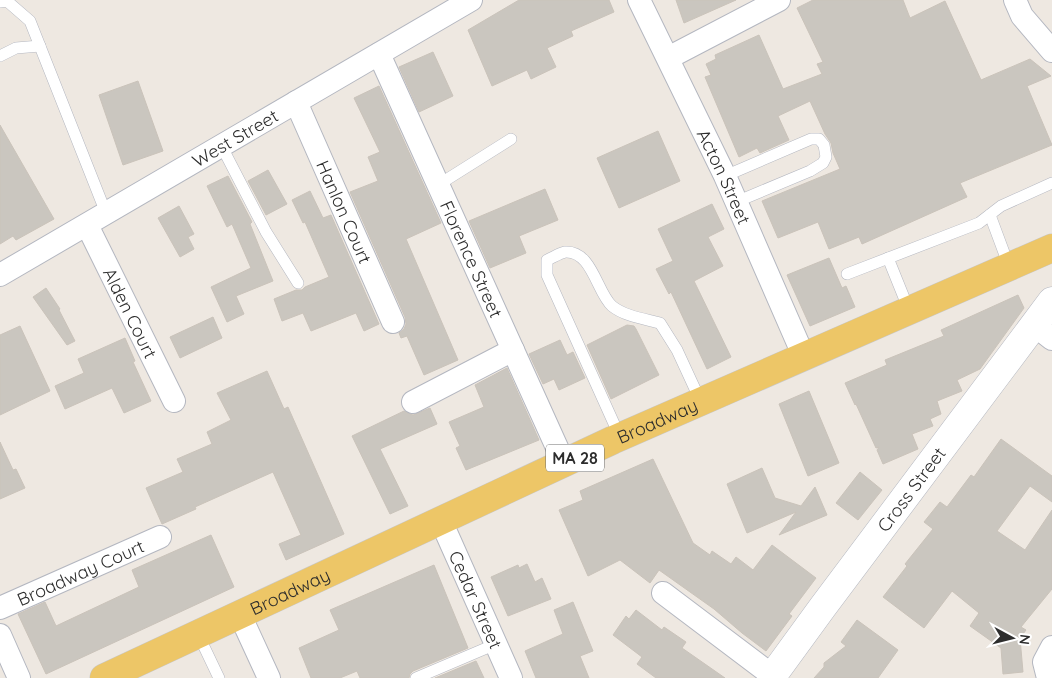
<svg xmlns="http://www.w3.org/2000/svg" width="1052" height="678" font-family="Quicksand,sans-serif">
	<rect width="100%" height="100%" fill="#eee8e1"/>
	<g fill="#cac6bf" stroke="#cac3ba">
		<polygon points="519,0 609,0 614,12 571,31 573,36 547,48 556,67 531,79 527,70 492,86 468,30"/>
		<polygon points="676,0 736,0 684,23"/>
		<polygon points="813,0 903,0 910,18 945,1 981,80 1030,59 1051,76 1027,86 1052,145 960,183 967,197 862,244 859,237 829,249 818,222 778,238 762,201 840,169 833,153 831,143 825,134 810,101 778,116 789,140 760,153 757,148 739,157 705,77 711,75 706,64 716,59 715,55 759,35 783,89 822,74 817,64 823,62 797,8"/>
		<polygon points="433,52 453,96 419,112 399,67"/>
		<polygon points="138,81 163,151 123,165 99,95"/>
		<polygon points="379,86 441,223 406,239 458,360 424,375 407,336 401,338 399,333 404,329 406,324 405,317 350,192 378,181 368,157 380,152 354,98"/>
		<polygon points="0,125 54,219 16,240 13,236 0,244"/>
		<polygon points="658,131 680,181 619,208 597,158"/>
		<polygon points="268,170 287,204 266,215 248,181"/>
		<polygon points="228,176 252,222 250,224 273,281 236,296 244,314 227,322 211,287 251,268 232,224 227,227 207,186"/>
		<polygon points="545,189 558,220 519,236 526,253 490,268 469,221"/>
		<polygon points="310,191 323,218 331,215 379,324 364,331 356,313 311,331 303,313 282,321 274,299 296,290 302,290 305,287 329,277 305,222 303,223 292,200"/>
		<polygon points="712,204 724,229 708,237 723,266 694,281 731,357 707,369 671,292 669,294 656,269 673,261 658,229"/>
		<polygon points="179,206 194,234 188,237 194,249 180,257 158,218"/>
		<polygon points="829,258 842,288 846,286 855,307 810,326 787,275"/>
		<polygon points="46,288 60,309 59,310 75,341 67,345 33,297"/>
		<polygon points="1018,295 1024,308 980,369 957,380 962,391 937,401 941,414 930,419 933,426 912,434 918,449 883,464 877,450 879,447 876,448 856,404 855,405 845,383 887,365 885,360 944,336 941,330"/>
		<polygon points="213,317 222,338 180,358 170,337"/>
		<polygon points="627,325 634,326 636,329 659,375 611,399 587,345"/>
		<polygon points="20,326 50,391 0,415 0,335"/>
		<polygon points="125,338 135,361 133,362 151,401 124,413 112,388 65,409 55,386 84,373 78,359"/>
		<polygon points="560,340 567,355 573,352 585,378 559,390 554,379 543,384 529,354"/>
		<polygon points="507,368 539,440 466,470 456,448 460,446 449,422 484,407 475,385"/>
		<polygon points="267,371 284,409 288,407 344,534 286,560 279,544 301,535 273,472 195,507 196,509 162,524 146,488 183,472 177,459 212,444 207,432 231,420 217,393"/>
		<polygon points="809,391 839,463 808,476 779,404"/>
		<polygon points="430,408 437,424 380,449 408,506 390,514 352,436 404,411 413,415"/>
		<polygon points="1001,439 1052,476 1052,502 1030,486 997,531 1025,550 1052,510 1052,589 1021,627 1026,630 1020,638 1023,672 1003,674 1001,648 970,626 979,613 952,591 924,628 883,597 907,566 905,564 933,529 924,522 940,502 947,507 971,475 974,477"/>
		<polygon points="0,442 13,470 16,469 25,488 0,499"/>
		<polygon points="653,459 693,543 710,555 712,551 731,564 736,557 753,570 772,545 816,578 789,614 792,616 766,651 742,633 714,609 659,570 650,583 620,560 588,576 559,510 583,500 580,491"/>
		<polygon points="762,468 775,498 801,506 815,487 827,515 779,535 796,512 747,533 727,484"/>
		<polygon points="860,472 882,490 858,520 836,503"/>
		<polygon points="211,535 234,587 46,674 18,614 45,602 56,626 139,587 132,570"/>
		<polygon points="527,564 535,582 542,578 551,599 508,616 491,577 518,565 519,568"/>
		<polygon points="434,565 468,648 413,671 410,674 409,678 360,678 357,671 340,678 311,678 299,648 339,630 330,610"/>
		<polygon points="573,602 593,651 580,656 589,678 536,678 525,651 563,634 554,610"/>
		<polygon points="636,610 662,630 664,627 686,642 682,648 725,678 656,678 637,664 642,657 613,635 626,616 629,619"/>
		<polygon points="857,620 898,650 878,678 814,678 824,667 824,663 846,646 841,642"/>
		<polygon points="476,661 484,678 435,678"/>
	</g>
	<g fill="none" stroke-linecap="round" stroke-linejoin="round">
		<g stroke="#b4b7c0" stroke-width="12">
			<g id="lane">
				<polyline points="0,2 7,1 30,21 106,213"/>
				<polyline points="0,56 16,48 40,46"/>
				<polyline points="222,147 266,232 298,283"/>
				<polyline points="725,176 811,139 819,139 824,145 826,157 823,163 810,171 736,202"/>
				<polyline points="438,185 511,139"/>
				<polyline points="990,215 1009,266"/>
				<polyline points="888,258 909,310"/>
				<polyline points="847,274 979,223 1001,206 1052,183"/>
				<path d="M 620,437 L 547,275 L 547,260 C 552,258 560,253 565,252 C 592,250 597,293 612,306 C 624,316 645,319 660,323 L 677,350 L 701,402"/>
				<polyline points="198,634 219,678"/>
				<polyline points="416,678 496,644"/>
			</g>
		</g>
		<g stroke="#b4b7c0" stroke-width="24">
			<g id="street">
				<path id="s1" d="M 639,0 L 725,176 L 804,357"/>
				<polyline points="1015,0 1022,16 1052,51"/>
				<path id="s2" d="M 379,54 L 564,463"/>
				<polyline points="668,58 779,0"/>
				<path id="s3" d="M 296,102 L 393,322"/>
				<path id="s4" d="M 87,225 L 174,401"/>
				<path id="s5" d="M 0,275 L 471,0"/>
				<polyline points="1034,325 1052,339"/>
				<polyline points="413,402 513,350"/>
				<path id="s6" d="M 441,521 L 511,678"/>
				<polyline points="663,593 773,676"/>
				<path id="s7" d="M 0,608 L 160,537"/>
				<polyline points="240,615 269,678"/>
				<polyline points="0,635 19,678"/>
				<polyline points="1048,678 1044,662 1052,647"/>
			</g>
		</g>
		<g stroke="#b4b7c0" stroke-width="29">
			<g id="secondary">
				<path id="s8" d="M 771,678 L 822,608 L 1052,301"/>
			</g>
		</g>
		<g stroke="#c8c8c8" stroke-width="29">
			<g id="primary">
				<path id="s9" d="M 104,678 L 613,440 L 1052,248"/>
			</g>
		</g>
		<use href="#lane" stroke="#fff" stroke-width="11"/>
		<use href="#street" stroke="#fff" stroke-width="22"/>
		<use href="#secondary" stroke="#fff" stroke-width="28"/>
		<use href="#primary" stroke="#edc667" stroke-width="28"/>
	</g>
	<g text-anchor="middle" dominant-baseline="central" stroke-width="4.5" stroke-linejoin="round" paint-order="stroke">
		<rect fill="#fff" stroke="#6c6c6c" stroke-width="1" x="546" y="444.5" width="58" height="27" rx="4"/>
		<g font-size="16" font-weight="bold" fill="#2d2d2d">
			<text x="575" y="458">MA 28</text>
		</g>
		<g font-size="18" fill="#2d2d2d" stroke="#fff">
			<text stroke="none"><textPath href="#s5" startOffset="272">West Street</textPath></text>
			<text stroke="none"><textPath href="#s1" startOffset="196">Acton Street</textPath></text>
			<text stroke="none"><textPath href="#s3" startOffset="120">Hanlon Court</textPath></text>
			<text stroke="none"><textPath href="#s2" startOffset="225">Florence Street</textPath></text>
			<text stroke="none"><textPath href="#s4" startOffset="98">Alden Court</textPath></text>
			<text stroke="none"><textPath href="#s9" startOffset="610">Broadway</textPath></text>
			<text stroke="none"><textPath href="#s8" startOffset="235">Cross Street</textPath></text>
			<text stroke="none"><textPath href="#s7" startOffset="88">Broadway Court</textPath></text>
			<text stroke="none"><textPath href="#s9" startOffset="205">Broadway</textPath></text>
			<text stroke="none"><textPath href="#s6" startOffset="86">Cedar Street</textPath></text>
		</g>
	</g>
	<g transform="translate(1012 638) rotate(97)" stroke="#ffffff" stroke-width="4" paint-order="stroke">
	<path d="M0-4L9 19L0 12L-9 19Z" fill="#2d2d2d"/>
	<text y="-8" font-size="14" font-weight="bold" text-anchor="middle" fill="#2d2d2d">N</text>
	</g>
</svg>
